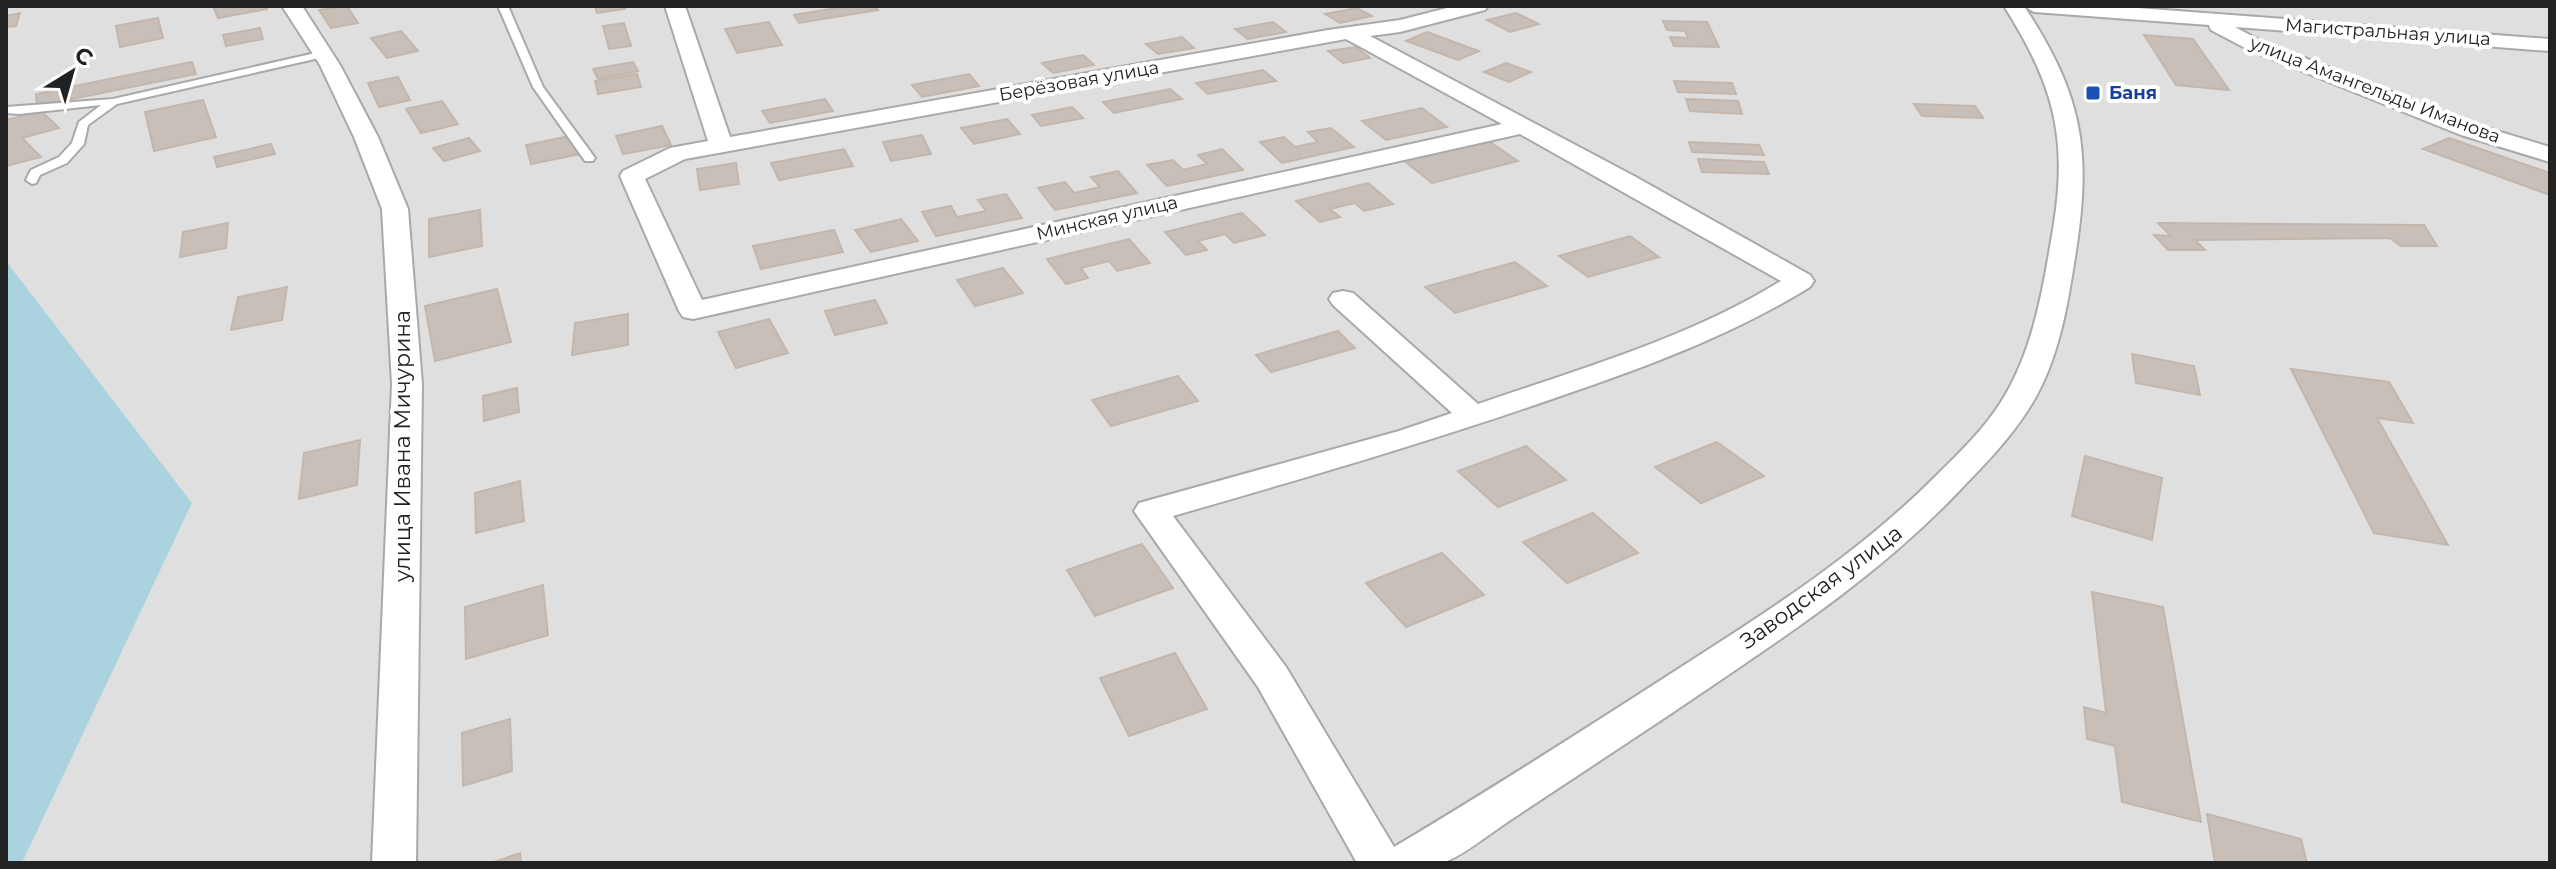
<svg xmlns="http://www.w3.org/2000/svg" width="2556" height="869" font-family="Montserrat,sans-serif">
	<rect width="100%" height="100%" fill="#f2efe9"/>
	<polygon fill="#e0dfdf" points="6,6 2550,6 2550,863 22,863 192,503 6,261"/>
	<polygon fill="#aad3df" points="6,261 192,503 22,863 6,863"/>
	<g fill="#c7bfb8" stroke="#c4b6ab" stroke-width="2">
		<polygon points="213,6 266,6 267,9 218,18"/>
		<polygon points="347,6 358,23 331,28 319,10"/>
		<polygon points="595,6 624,6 625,9 597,13"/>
		<polygon points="849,6 875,6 878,10 799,23 794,15"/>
		<polygon points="1357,8 1372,16 1340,23 1325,14"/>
		<polygon points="20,13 16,26 6,27 6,16"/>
		<polygon points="1516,13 1539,24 1510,32 1487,20"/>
		<polygon points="158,18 163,38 120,47 116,26"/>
		<polygon points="1663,21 1707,22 1719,47 1674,46 1670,37 1688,38 1685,31 1667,30"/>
		<polygon points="769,22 782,45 737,53 725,29"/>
		<polygon points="1273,22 1286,32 1248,39 1235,29"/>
		<polygon points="624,23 631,46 609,49 603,26"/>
		<polygon points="260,28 263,39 226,46 223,35"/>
		<polygon points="401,31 418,51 387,58 371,38"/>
		<polygon points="1427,32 1479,51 1458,60 1406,41"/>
		<polygon points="2144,35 2193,39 2229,90 2176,85"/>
		<polygon points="1182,37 1194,48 1158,54 1146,44"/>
		<polygon points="1356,47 1370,58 1343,63 1328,51"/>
		<polygon points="1083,55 1094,65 1053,73 1042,63"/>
		<polygon points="192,62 196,74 37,106 36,94"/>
		<polygon points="633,62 638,71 598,79 593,69"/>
		<polygon points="1506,63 1531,72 1509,82 1484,72"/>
		<polygon points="1263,70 1276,81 1208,94 1196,83"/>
		<polygon points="637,74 641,87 598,94 595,81"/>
		<polygon points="969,74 979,86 922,97 912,85"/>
		<polygon points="398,77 410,100 379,107 368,83"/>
		<polygon points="1674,81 1732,83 1736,94 1678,92"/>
		<polygon points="1170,89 1182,99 1114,113 1103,102"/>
		<polygon points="825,99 833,111 770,123 762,111"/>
		<polygon points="1686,99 1738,101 1742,114 1690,111"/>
		<polygon points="203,100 216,137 154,151 145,112"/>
		<polygon points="442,101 458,124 421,133 406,109"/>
		<polygon points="1914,104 1975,106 1983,118 1922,116"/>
		<polygon points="1072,107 1083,118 1041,126 1032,115"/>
		<polygon points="1422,108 1447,127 1386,140 1362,121"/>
		<polygon points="41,111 59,128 22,138 41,157 6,166 6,120"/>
		<polygon points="1007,119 1020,134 974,144 961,128"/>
		<polygon points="662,126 671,145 623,154 616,136"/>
		<polygon points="1331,128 1354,147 1282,163 1260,142 1284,137 1295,147 1318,142 1308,132"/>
		<polygon points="922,135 931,154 891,161 883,142"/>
		<polygon points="569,136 580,154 531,164 526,145"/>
		<polygon points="469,138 480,151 444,161 433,148"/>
		<polygon points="2449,138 2550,173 2550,195 2423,149"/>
		<polygon points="1487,140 1518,161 1432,183 1403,160"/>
		<polygon points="1689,142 1759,145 1764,155 1692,152"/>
		<polygon points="271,144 275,154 217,167 214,157"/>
		<polygon points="844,149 853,166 779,180 771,163"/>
		<polygon points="1222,149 1243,170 1167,186 1147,165 1173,160 1183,170 1207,164 1198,155"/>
		<polygon points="1698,159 1764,162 1769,174 1702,172"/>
		<polygon points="736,163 739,184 700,190 697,169"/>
		<polygon points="1118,171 1137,193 1055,210 1038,188 1065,182 1074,193 1100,187 1091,177"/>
		<polygon points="1368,183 1393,204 1364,211 1355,203 1330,209 1340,217 1320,222 1296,201"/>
		<polygon points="1006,194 1022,218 936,236 922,212 951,206 957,217 986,211 978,200"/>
		<polygon points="480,210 482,246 429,257 429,219"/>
		<polygon points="1242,213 1265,235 1234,243 1225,234 1198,241 1207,250 1186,255 1165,232"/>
		<polygon points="901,219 918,241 871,252 855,230"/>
		<polygon points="228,223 226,248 180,257 183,232"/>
		<polygon points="2158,223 2424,225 2437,246 2401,246 2390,238 2195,240 2205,250 2168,250 2154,235 2171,236"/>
		<polygon points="834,230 843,252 761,269 753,246"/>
		<polygon points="1630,236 1659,257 1588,277 1559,256"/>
		<polygon points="1129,239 1150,263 1117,271 1109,261 1081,268 1088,278 1066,284 1047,259"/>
		<polygon points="1515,262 1547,286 1455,313 1425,287"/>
		<polygon points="1003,268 1023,293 975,306 957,280"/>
		<polygon points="287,287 282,320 231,330 238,297"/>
		<polygon points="497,289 511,342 435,361 425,306"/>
		<polygon points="875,300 887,323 835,335 825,311"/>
		<polygon points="628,314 628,345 572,355 575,323"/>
		<polygon points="769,319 788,353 736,368 718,332"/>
		<polygon points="1338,331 1355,348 1271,372 1256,355"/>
		<polygon points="2132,354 2194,366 2200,395 2136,383"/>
		<polygon points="2291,369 2389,382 2413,423 2377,418 2448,545 2374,533"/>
		<polygon points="1178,376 1198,401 1111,426 1092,400"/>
		<polygon points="517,388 519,412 484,421 483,396"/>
		<polygon points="360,440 357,485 299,499 304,453"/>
		<polygon points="1717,442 1764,476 1701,503 1655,467"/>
		<polygon points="1526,446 1566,480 1498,507 1458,471"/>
		<polygon points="2085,456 2162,478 2152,540 2072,516"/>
		<polygon points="520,481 524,521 476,533 475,493"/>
		<polygon points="1593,513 1638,553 1567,583 1523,542"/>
		<polygon points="1142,544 1173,588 1095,616 1067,570"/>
		<polygon points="1442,553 1484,595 1406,627 1366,583"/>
		<polygon points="543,585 548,635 466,659 465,607"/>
		<polygon points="2092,592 2163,607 2201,822 2122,802 2115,746 2087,739 2084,707 2106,713"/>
		<polygon points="1175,653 1207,709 1129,736 1100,678"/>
		<polygon points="510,719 512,771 463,786 462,733"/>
		<polygon points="2207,814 2301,839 2307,863 2215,863"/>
		<polygon points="520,853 521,863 491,863"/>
	</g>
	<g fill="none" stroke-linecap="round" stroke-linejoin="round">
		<g stroke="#a9a9a9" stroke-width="4">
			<g id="service">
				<polygon points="498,6 508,6 543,87 595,158 593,161 585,161 533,87"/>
				<polygon points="324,51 328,52 328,56 117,104 88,125 84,144 67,163 40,175 36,183 32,184 26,180 31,170 59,157 72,143 79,122 101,105 19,114 6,113 6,107 113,99"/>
			</g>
		</g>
		<g stroke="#a9a9a9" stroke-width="4">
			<g id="minor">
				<polygon points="282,6 302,6 340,65 378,137 408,209 422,384 416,863 372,863 392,384 382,209 354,137 320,65"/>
				<path d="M 665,6 L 685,6 L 730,137 L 1328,30 L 1400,20 L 1455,6 L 1488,6 L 1485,10 L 1400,32 L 1370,36 L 1634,176 L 1810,275 L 1814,281 L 1810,287 C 1731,336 1643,368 1555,398 C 1429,442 1301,479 1173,516 L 1286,667 L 1394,847 C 1495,787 1593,724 1692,660 C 1781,603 1862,550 1937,475 C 1960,452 1984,429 2001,402 C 2030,356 2041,301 2050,247 C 2069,146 2059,93 2004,6 L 2024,6 C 2081,93 2092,147 2076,251 C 2069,296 2062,343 2042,385 C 2023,425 1991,458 1961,489 C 1875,580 1775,643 1672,713 C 1618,749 1563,785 1509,821 C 1489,834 1467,853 1445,862 C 1430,868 1376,863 1357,863 L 1258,687 L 1134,511 L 1139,503 L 1399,431 L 1452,413 L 1333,305 L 1329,299 L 1333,293 L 1343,291 L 1353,293 L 1478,404 C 1580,369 1689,338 1781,281 L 1520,134 L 693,319 L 683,317 L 679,311 L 620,176 L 623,171 L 670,148 L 708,141 ZM 1346,39 L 1502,124 L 702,300 L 645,179 L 685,159 Z"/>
				<polygon points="2024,6 2111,6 2550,39 2550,51 2235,27 2261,41 2477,125 2550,147 2550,162 2461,135 2247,49 2211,30 2209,25 2034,12"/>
			</g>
		</g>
		<use href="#service" fill="#fff" fill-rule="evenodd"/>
		<use href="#minor" fill="#fff" fill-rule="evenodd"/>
	</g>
	<rect fill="#1a4fb4" stroke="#fff" stroke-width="3" x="2085" y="85" width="16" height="16" rx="4"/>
	<g text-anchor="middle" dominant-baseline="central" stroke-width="8" stroke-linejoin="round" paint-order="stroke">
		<g font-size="18" fill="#222" stroke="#fff">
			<text transform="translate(2388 32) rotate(4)">Магистральная улица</text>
			<text transform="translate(1079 81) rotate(-10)">Берёзовая улица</text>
			<text transform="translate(2375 90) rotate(21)">улица Амангельды Иманова</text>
			<text transform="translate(1107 218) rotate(-13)">Минская улица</text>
		</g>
		<g font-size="18" font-weight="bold" fill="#164399" stroke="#fff" text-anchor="start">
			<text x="2109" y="93">Баня</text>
		</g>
		<g font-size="22" fill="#222" stroke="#fff">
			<text transform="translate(402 446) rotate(-90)">улица Ивана Мичурина</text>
			<text transform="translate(1821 587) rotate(-36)">Заводская улица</text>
		</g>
	</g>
	<rect width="2556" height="869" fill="none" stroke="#222222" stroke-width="16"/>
	<g transform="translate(72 72) rotate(37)" stroke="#ffffff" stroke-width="6" paint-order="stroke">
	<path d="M0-6L14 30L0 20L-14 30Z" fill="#222222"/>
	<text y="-12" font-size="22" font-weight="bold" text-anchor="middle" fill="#222222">С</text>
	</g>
</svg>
